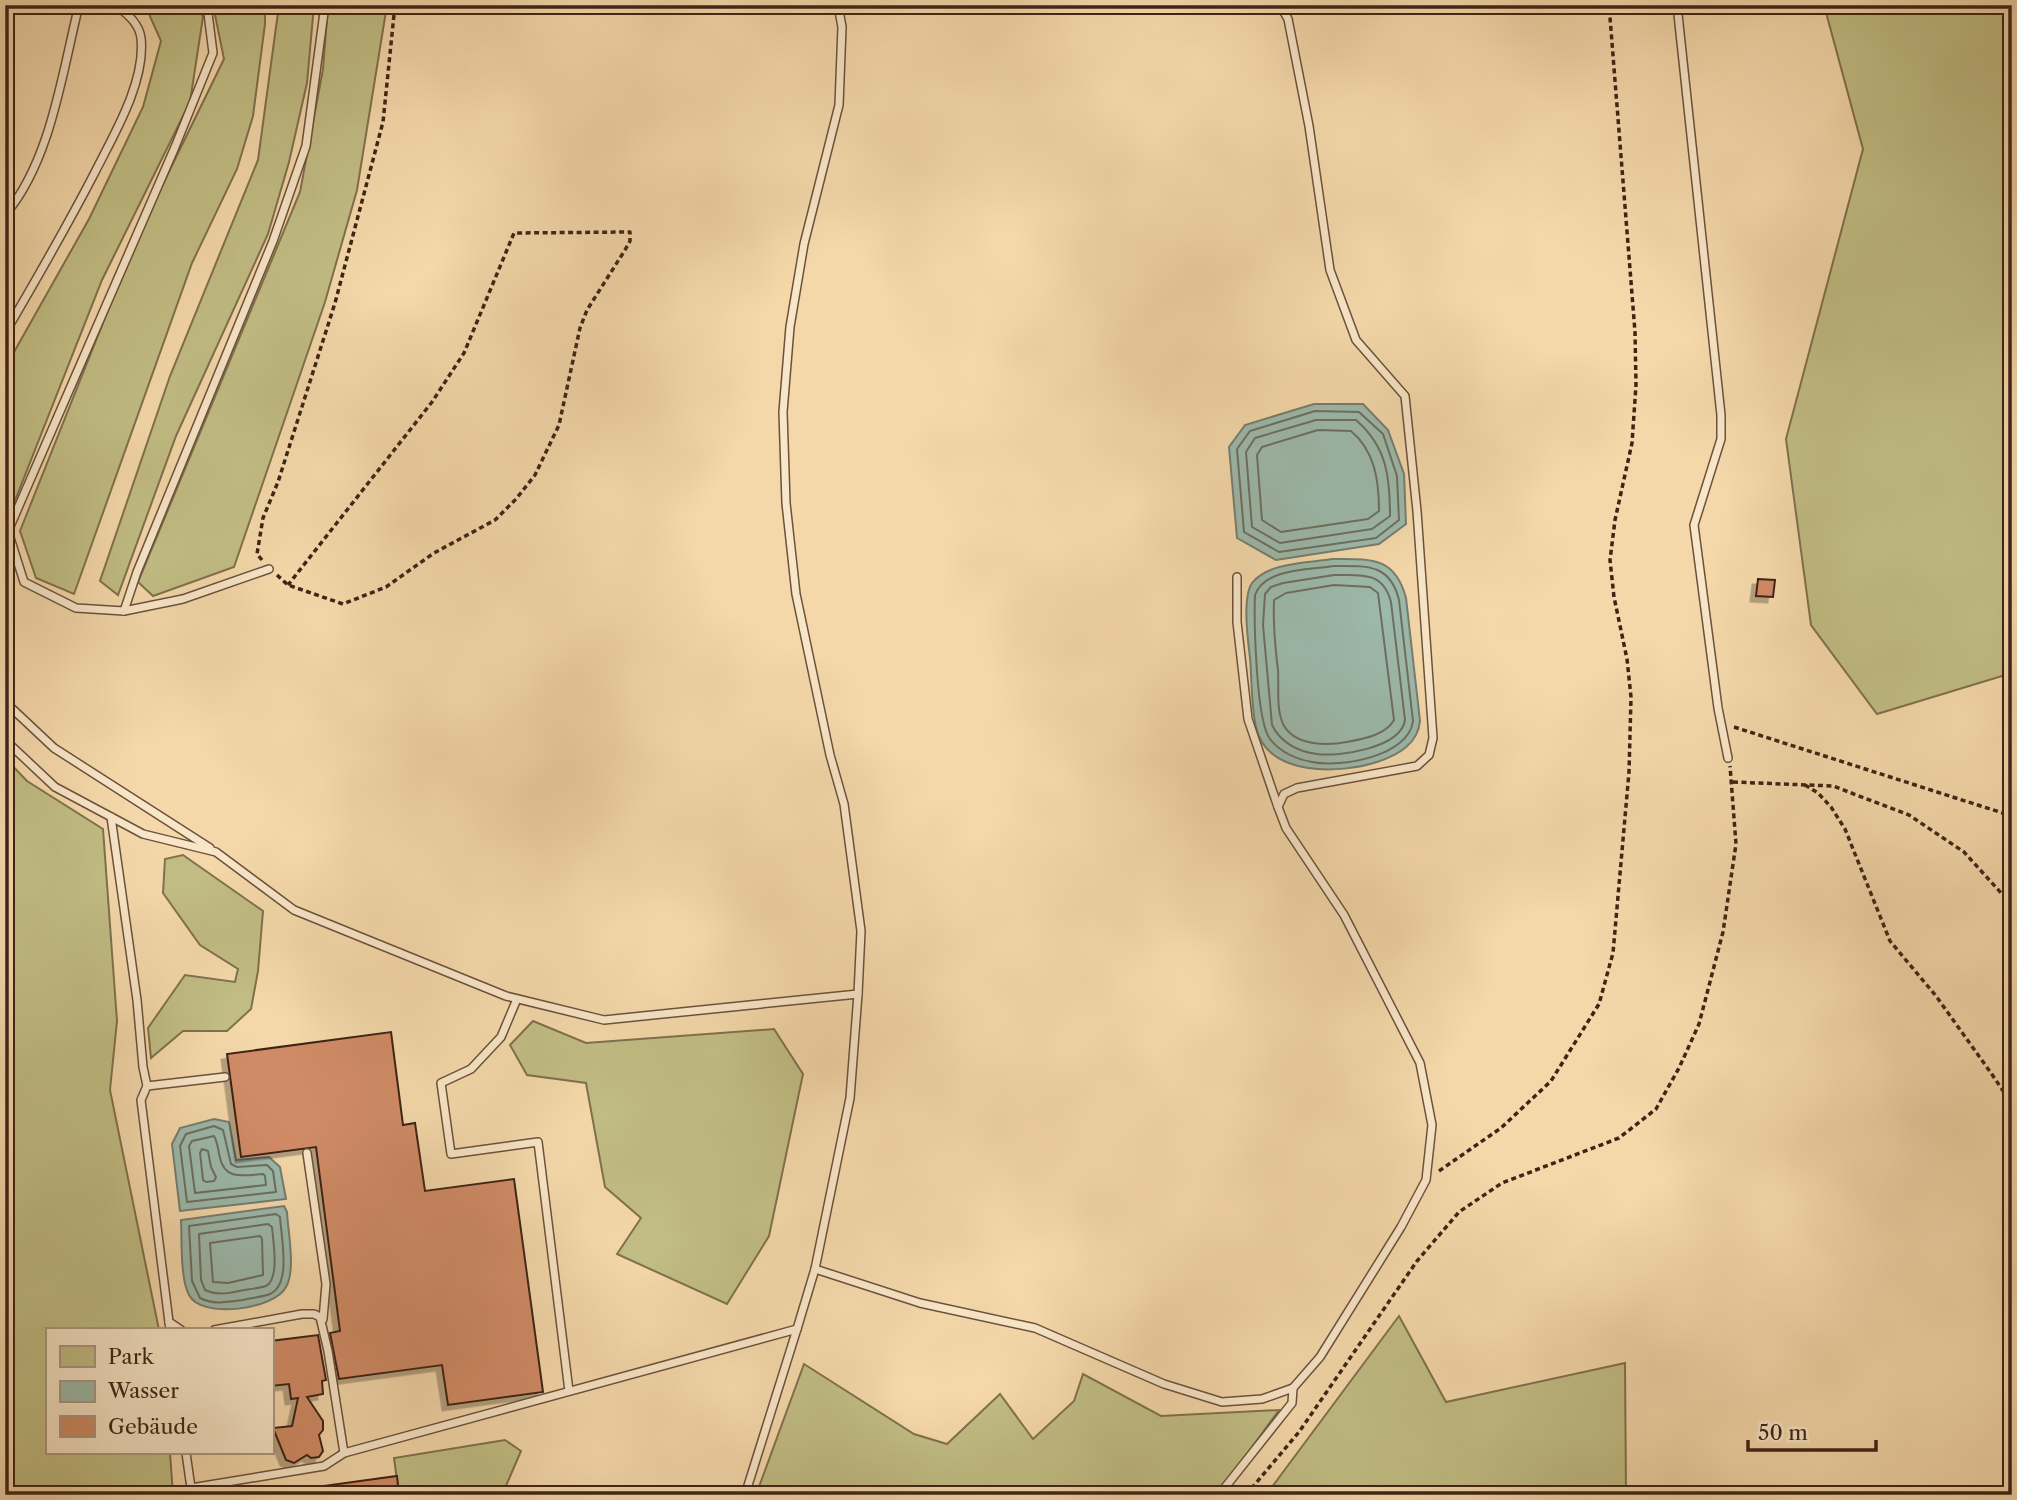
<svg xmlns="http://www.w3.org/2000/svg" width="2017" height="1500" font-family="'Libre Caslon Text',serif">
	<defs>
		<filter id="shadow"><feDropShadow dx="-5.5" dy="5.5" stdDeviation="0" flood-color="#0004"/></filter>
	</defs>
	<rect width="100%" height="100%" fill="#f4d8aa"/>
	<filter id="stains"><feTurbulence type="fractalNoise" baseFrequency=".00286" numOctaves="4"/><feColorMatrix values="0 0 0 0 .2 0 0 0 0 .09 0 0 0 0 .02 0 0 0 .5 -.17"/></filter>
	<radialGradient id="worn" r=".72"><stop offset=".6" stop-color="#630" stop-opacity="0"/><stop offset="1" stop-color="#630" stop-opacity=".3"/></radialGradient>
	<g fill="#c1bd84" stroke="#80704d" stroke-width="2">
		<polygon points="145,5 198,5 203,17 190,102 102,280 14,503 5,476 5,368 89,219 143,107 161,41"/>
		<polygon points="213,5 265,5 265,24 253,116 237,169 192,263 74,594 36,578 20,531 138,235 224,59"/>
		<polygon points="279,5 314,5 307,83 289,162 268,234 176,436 118,595 100,581 170,376 258,160"/>
		<polygon points="328,5 387,5 357,190 325,302 234,567 153,596 138,582 300,192 323,69"/>
		<polygon points="1824,5 2012,5 2012,673 1877,714 1811,625 1786,439 1863,149"/>
		<polygon points="5,758 27,781 103,829 117,1021 110,1090 159,1330 47,1330 47,1453 170,1453 173,1495 5,1495"/>
		<polygon points="183,855 263,911 258,971 251,1009 227,1031 183,1031 151,1058 148,1028 185,975 235,982 238,969 200,945 163,893 165,859"/>
		<polygon points="533,1021 586,1043 774,1029 803,1074 769,1236 727,1304 617,1254 641,1218 605,1187 586,1083 527,1075 510,1045"/>
		<polygon points="1399,1316 1446,1402 1625,1363 1626,1495 1266,1495"/>
		<polygon points="804,1364 914,1434 947,1444 1000,1394 1033,1439 1074,1401 1083,1374 1161,1416 1279,1410 1217,1495 756,1495"/>
		<polygon points="505,1440 521,1451 502,1495 399,1495 394,1458"/>
	</g>
	<g fill="#9cb9ab" stroke="#767d6f" stroke-width="2">
		<polygon points="1314,404 1363,404 1388,430 1404,474 1406,524 1379,544 1276,560 1237,538 1229,447 1245,425"/>
		<path d="M 1332,559 C 1370,559 1395,556 1406,598 L 1420,721 C 1418,744 1398,755 1377,762 C 1340,774 1267,777 1256,727 C 1251,705 1252,680 1250,658 C 1248,640 1242,598 1252,583 C 1268,562 1309,563 1332,559 Z"/>
		<polygon points="214,1119 229,1122 236,1160 269,1157 280,1167 286,1199 180,1211 172,1144 180,1128"/>
		<path d="M 284,1206 L 287,1212 C 288,1232 296,1270 286,1287 C 275,1309 202,1320 189,1295 C 180,1278 182,1240 181,1220 Z"/>
	</g>
	<g fill="none" stroke-linecap="round" stroke-linejoin="round">
		<g stroke="#6d6e60" stroke-width="2">
			<polygon points="1315,411 1359,412 1383,434 1397,476 1399,520 1376,538 1279,552 1244,532 1237,449 1250,431"/>
			<path d="M 1316,420 L 1356,420 C 1387,447 1390,477 1390,516 L 1372,529 L 1280,543 L 1252,527 L 1246,452 L 1255,438 Z"/>
			<path d="M 1318,430 L 1351,431 C 1375,451 1379,481 1379,511 L 1368,519 L 1281,532 L 1262,520 L 1257,455 L 1262,447 Z"/>
			<path d="M 1333,566 C 1366,566 1390,563 1399,600 L 1413,721 C 1409,756 1341,768 1312,762 C 1296,759 1280,752 1270,739 C 1256,721 1254,621 1255,595 C 1265,568 1309,570 1333,566 Z"/>
			<path d="M 1334,575 C 1361,575 1383,571 1391,602 L 1405,720 C 1401,748 1339,757 1317,754 C 1298,752 1280,742 1272,725 L 1263,625 L 1265,594 L 1271,587 L 1283,583 Z"/>
			<path d="M 1334,585 L 1370,587 L 1378,593 L 1394,720 C 1386,735 1363,739 1347,742 C 1327,746 1294,746 1283,724 C 1276,709 1279,686 1278,670 C 1275,646 1273,624 1274,600 L 1286,593 Z"/>
			<polygon points="214,1126 223,1130 231,1164 237,1167 267,1165 273,1171 276,1192 187,1202 180,1146 186,1134"/>
			<path d="M 214,1136 C 218,1143 218,1150 220,1158 C 225,1181 245,1175 263,1174 L 265,1176 L 266,1185 L 195,1193 L 189,1146 L 192,1141 Z"/>
			<polygon points="202,1149 208,1151 211,1167 216,1177 214,1181 206,1182 203,1180 200,1153"/>
			<path d="M 276,1214 L 280,1217 C 281,1237 292,1284 270,1294 C 262,1297 251,1298 243,1300 C 228,1302 213,1305 200,1298 L 192,1281 L 189,1226 Z"/>
			<path d="M 268,1224 L 272,1227 C 273,1240 280,1279 266,1286 C 260,1288 251,1289 244,1290 C 231,1293 218,1296 205,1290 L 201,1280 L 199,1234 Z"/>
			<polygon points="260,1236 262,1239 263,1275 228,1283 213,1282 210,1243"/>
		</g>
	</g>
	<g fill="#d08b66" stroke="#3e2416" stroke-width="2" filter="url(#shadow)">
		<polygon points="1758,579 1775,580 1773,597 1756,596"/>
		<polygon points="391,1032 403,1125 415,1123 425,1191 514,1179 543,1392 448,1405 442,1365 339,1379 330,1333 340,1331 316,1147 241,1157 227,1054"/>
		<polygon points="318,1335 326,1380 322,1381 323,1394 307,1397 323,1421 323,1430 319,1435 323,1451 319,1457 311,1458 307,1455 294,1463 286,1460 273,1428 292,1426 298,1398 291,1399 289,1384 271,1386 271,1341"/>
		<polygon points="397,1476 399,1495 324,1495 323,1486"/>
	</g>
	<g fill="none" stroke-linecap="round" stroke-linejoin="round">
		<g stroke="#6c513b" stroke-width="10">
			<g id="lane">
				<polyline points="1677,5 1721,415 1721,439 1694,525 1718,708 1728,758"/>
				<path d="M 5,215 C 51,161 62,73 79,5"/>
				<path d="M 5,333 C 36,280 66,228 94,174 C 113,136 146,82 141,38 C 139,23 127,14 116,5"/>
				<polyline points="5,522 24,582 76,608 124,611 137,572 273,241 306,146 325,5"/>
				<polyline points="8,531 175,147 213,53 207,5"/>
				<polyline points="1237,577 1237,622 1248,719 1278,807"/>
				<polyline points="124,611 183,599 269,569"/>
				<polyline points="5,702 54,748 210,848"/>
				<polyline points="5,740 55,787 143,834 216,852 294,910 506,996 604,1020 858,994 861,931 844,804 830,755 796,594 786,503 783,412 790,327 804,244 839,105 842,27 838,5"/>
				<polyline points="111,817 137,1000 143,1067 147,1086 141,1100 170,1330"/>
				<polyline points="517,999 501,1037 471,1069 441,1083 451,1154 538,1142 569,1391"/>
				<polyline points="147,1086 225,1077"/>
				<polyline points="307,1153 326,1284 323,1319"/>
				<polyline points="815,1269 920,1303 1035,1328 1164,1384 1222,1402 1262,1399 1293,1388 1320,1357 1401,1227 1426,1180 1432,1125 1420,1063 1344,915 1286,828 1278,807 1284,794 1297,788 1417,766 1429,755 1433,738 1417,511 1405,396 1356,340 1330,270 1309,126 1288,19 1280,5"/>
				<polyline points="169,1322 181,1330"/>
				<polyline points="214,1330 302,1314 314,1314 320,1317 328,1351 344,1453"/>
				<polyline points="186,1453 191,1488 324,1466 344,1453 797,1329 815,1269 850,1098 858,994"/>
				<polyline points="745,1495 797,1329"/>
				<polyline points="1219,1495 1292,1403 1293,1388"/>
			</g>
		</g>
		<g stroke="#3e2416" stroke-width="3.5" stroke-dasharray="5 3.5" stroke-linecap="butt">
			<polyline points="262,560 257,554 263,518 278,482 335,303 383,122 395,5"/>
			<polyline points="277,575 288,585 343,604 386,587 434,553 495,520 516,499 535,475 559,425 580,328 587,310 625,250 630,241 630,232 514,233 464,353 432,402 288,585"/>
			<polyline points="1734,727 2012,816"/>
			<polyline points="1733,782 1833,786 1909,815 1964,852 2012,905"/>
			<polyline points="1805,785 1818,793 1831,807 1845,829 1890,941 1936,996 1991,1073 2010,1101 2012,1108"/>
			<polyline points="1439,1171 1501,1128 1551,1081 1599,1004 1613,953 1629,772 1631,697 1627,659 1614,597 1610,560 1615,520 1632,443 1636,385 1635,332 1609,5"/>
			<polyline points="1246,1495 1299,1432 1417,1261 1459,1212 1502,1183 1619,1138 1656,1109 1679,1068 1699,1024 1723,932 1736,844 1730,766"/>
		</g>
		<use href="#lane" stroke="#f8e6c8" stroke-width="7"/>
	</g>
	<rect width="2017" height="1500" fill="none" stroke="#f4d8aa" stroke-width="28"/>
	<rect x="7" y="7" width="2003" height="1486" fill="none" stroke="#3e2416" stroke-width="3.5"/>
	<rect x="14" y="14" width="1989" height="1472" fill="none" stroke="#3e2416" stroke-width="2"/>
	<rect x="46" y="1328" width="228" height="126" fill="#f8e6c8" stroke="#ae9881" stroke-width="2"/>
	<rect x="60" y="1346" width="35" height="21" fill="#c1bd84" stroke="#ae9881" stroke-width="2"/>
	<text x="108" y="1364" font-size="21" fill="#3e2416">Park</text>
	<rect x="60" y="1381" width="35" height="21" fill="#9cb9ab" stroke="#ae9881" stroke-width="2"/>
	<text x="108" y="1398" font-size="21" fill="#3e2416">Wasser</text>
	<rect x="60" y="1416" width="35" height="21" fill="#d08b66" stroke="#ae9881" stroke-width="2"/>
	<text x="108" y="1434" font-size="21" fill="#3e2416">Gebäude</text>
	<path d="M1748 1440v10h128v-10" fill="none" stroke="#3e2416" stroke-width="3.5"/>
	<text x="1758" y="1440" font-size="21" fill="#3e2416" stroke="#f8e6c8" stroke-width="5" paint-order="stroke">50 m</text>
	<rect width="100%" height="100%" filter="url(#stains)"/>
	<rect width="100%" height="100%" fill="url(#worn)"/>
</svg>
